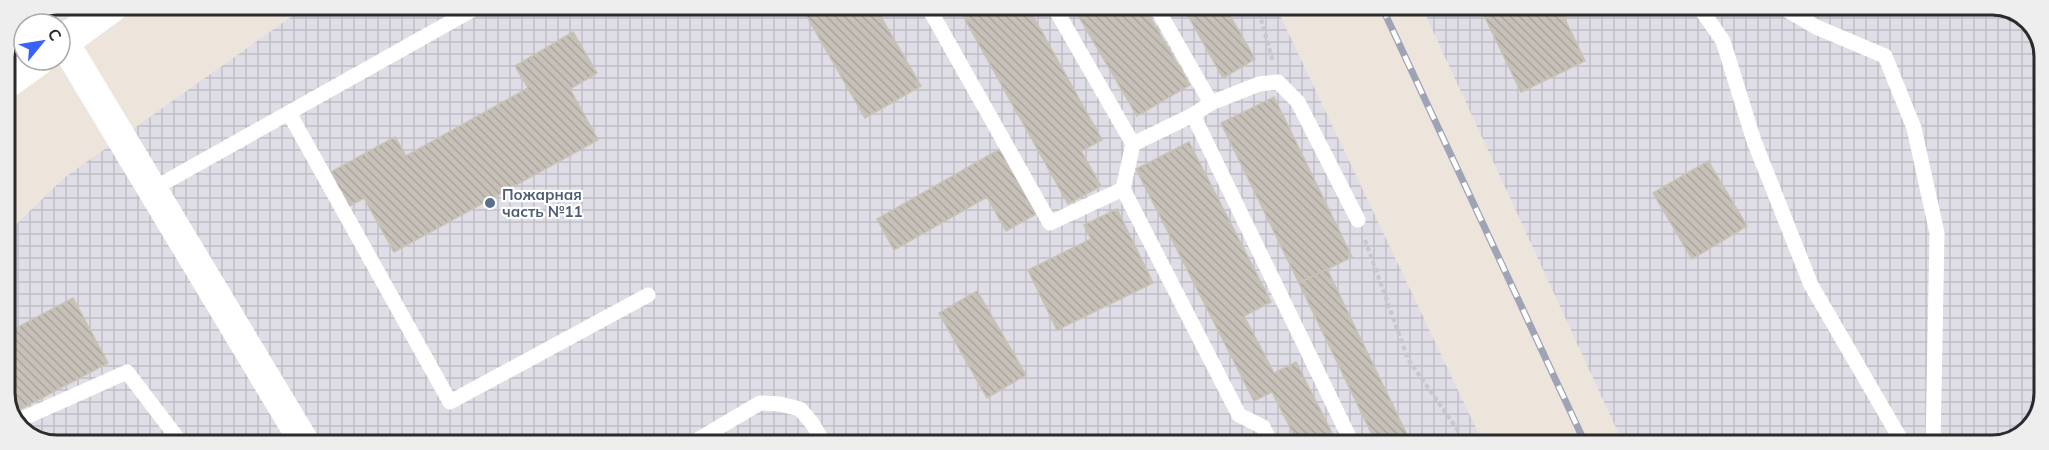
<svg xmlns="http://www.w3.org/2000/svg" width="2049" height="450" font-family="Mulish,sans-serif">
	<defs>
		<pattern id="industrial-grid" width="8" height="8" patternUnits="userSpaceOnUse" patternTransform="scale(1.5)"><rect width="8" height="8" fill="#dfdde5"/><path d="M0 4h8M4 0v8" fill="none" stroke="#c0bec5"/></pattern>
		<pattern id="building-back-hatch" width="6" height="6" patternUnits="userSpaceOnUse" patternTransform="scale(1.5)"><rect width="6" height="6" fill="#c6c0b8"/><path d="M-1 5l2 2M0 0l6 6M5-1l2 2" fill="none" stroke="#aaa59e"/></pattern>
	</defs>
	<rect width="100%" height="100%" fill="#ede5dc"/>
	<g fill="url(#industrial-grid)">
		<polygon points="308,5 1275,5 1484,445 46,444 18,428 5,400 5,235 64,178"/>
		<polygon points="1421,5 2003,6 2031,22 2044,51 2043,404 2026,433 1992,445 1624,445"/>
	</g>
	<g fill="url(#building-back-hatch)" stroke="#c9c2b6" stroke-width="1.5">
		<polygon points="807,5 874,5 921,86 865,118 802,8"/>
		<polygon points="957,5 1027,5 1102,140 1081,151 1101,186 1068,204"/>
		<polygon points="1072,5 1143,5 1190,85 1137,116"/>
		<polygon points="1182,5 1224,5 1255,59 1223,78"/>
		<polygon points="1479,5 1558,5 1585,61 1521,92"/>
		<polygon points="573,32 597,73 570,89 598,140 394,252 364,198 348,207 329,173 395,137 406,156 528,88 515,66"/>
		<polygon points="1274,97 1352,257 1299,283 1221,123"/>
		<polygon points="1189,142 1271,302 1244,316 1274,373 1296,362 1338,445 1299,445 1272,392 1254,401 1136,169"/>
		<polygon points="1000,149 1036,214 1006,231 987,197 894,250 877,219"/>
		<polygon points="1708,161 1747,226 1692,259 1653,193"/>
		<polygon points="1117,209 1153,283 1057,330 1028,270 1091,239 1084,225"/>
		<polygon points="1327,269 1412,445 1377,445 1299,283"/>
		<polygon points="977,291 1026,375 987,398 939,313"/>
		<polygon points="73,298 108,363 21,409 15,399 7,404 5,400 5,334"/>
		<polygon points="153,434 159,444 134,444"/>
	</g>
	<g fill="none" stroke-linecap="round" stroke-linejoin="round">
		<g stroke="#c8c8c8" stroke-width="4" stroke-dasharray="4.5 3" stroke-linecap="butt">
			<polyline points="1257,5 1273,62"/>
			<polyline points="1365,240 1408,359 1457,429 1465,445"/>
		</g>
		<g stroke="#fff" stroke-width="15">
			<polyline points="927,5 1050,223 1123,189 1133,144 1193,115 1211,103 1259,84 1278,82 1298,102 1358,220"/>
			<polyline points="1053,5 1133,144"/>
			<polyline points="1155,5 1211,103"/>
			<polyline points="1698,5 1723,41 1754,141 1811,285 1904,445"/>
			<polyline points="1779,5 1816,27 1885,56 1914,128 1937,233 1933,445"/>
			<polyline points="289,113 450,402 648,295"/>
			<polyline points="1193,115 1353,445"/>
			<polyline points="1123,189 1239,415 1263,427 1272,445"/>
			<polyline points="151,190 481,5"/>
			<polyline points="15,422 127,372 182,444"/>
			<polyline points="689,445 760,403 780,404 800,409 812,423 825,445"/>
		</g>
		<polyline stroke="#fff" stroke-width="30" points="63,41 306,445"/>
		<g stroke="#fff" stroke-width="33">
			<polyline points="60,44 113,5"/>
			<polyline points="5,83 37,60"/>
		</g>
		<g stroke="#9fa3b6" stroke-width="7">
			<polyline id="rail" points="1381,5 1586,445"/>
		</g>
		<use href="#rail" stroke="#fff" stroke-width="4.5" stroke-dasharray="14" stroke-linecap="butt"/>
	</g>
	<circle fill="#5c6f8a" stroke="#fff" stroke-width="2" cx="490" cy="203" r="6"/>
	<g text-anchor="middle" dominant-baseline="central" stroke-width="4.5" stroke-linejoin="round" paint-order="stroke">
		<g font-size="15" font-weight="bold" fill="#4e5e75" stroke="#fff" text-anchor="start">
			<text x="502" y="194">Пожарная<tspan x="502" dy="17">часть №11</tspan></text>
		</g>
	</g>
	<path d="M0 0H2049V450H0ZM57 15H1992A42 42 0 0 1 2034 57V393A42 42 0 0 1 1992 435H57A42 42 0 0 1 15 393V57A42 42 0 0 1 57 15Z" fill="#eee" fill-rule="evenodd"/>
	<path fill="none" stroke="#2b2b2b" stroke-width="3" d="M57 15H1992A42 42 0 0 1 2034 57V393A42 42 0 0 1 1992 435H57A42 42 0 0 1 15 393V57A42 42 0 0 1 57 15Z"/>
	<g transform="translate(42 42) rotate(60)"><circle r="28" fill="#ffffff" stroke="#aaaaaa" stroke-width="1.5"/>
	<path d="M0-4.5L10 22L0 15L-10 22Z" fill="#3862ff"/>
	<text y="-9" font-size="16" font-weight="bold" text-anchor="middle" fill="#2b2b2b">С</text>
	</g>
</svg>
